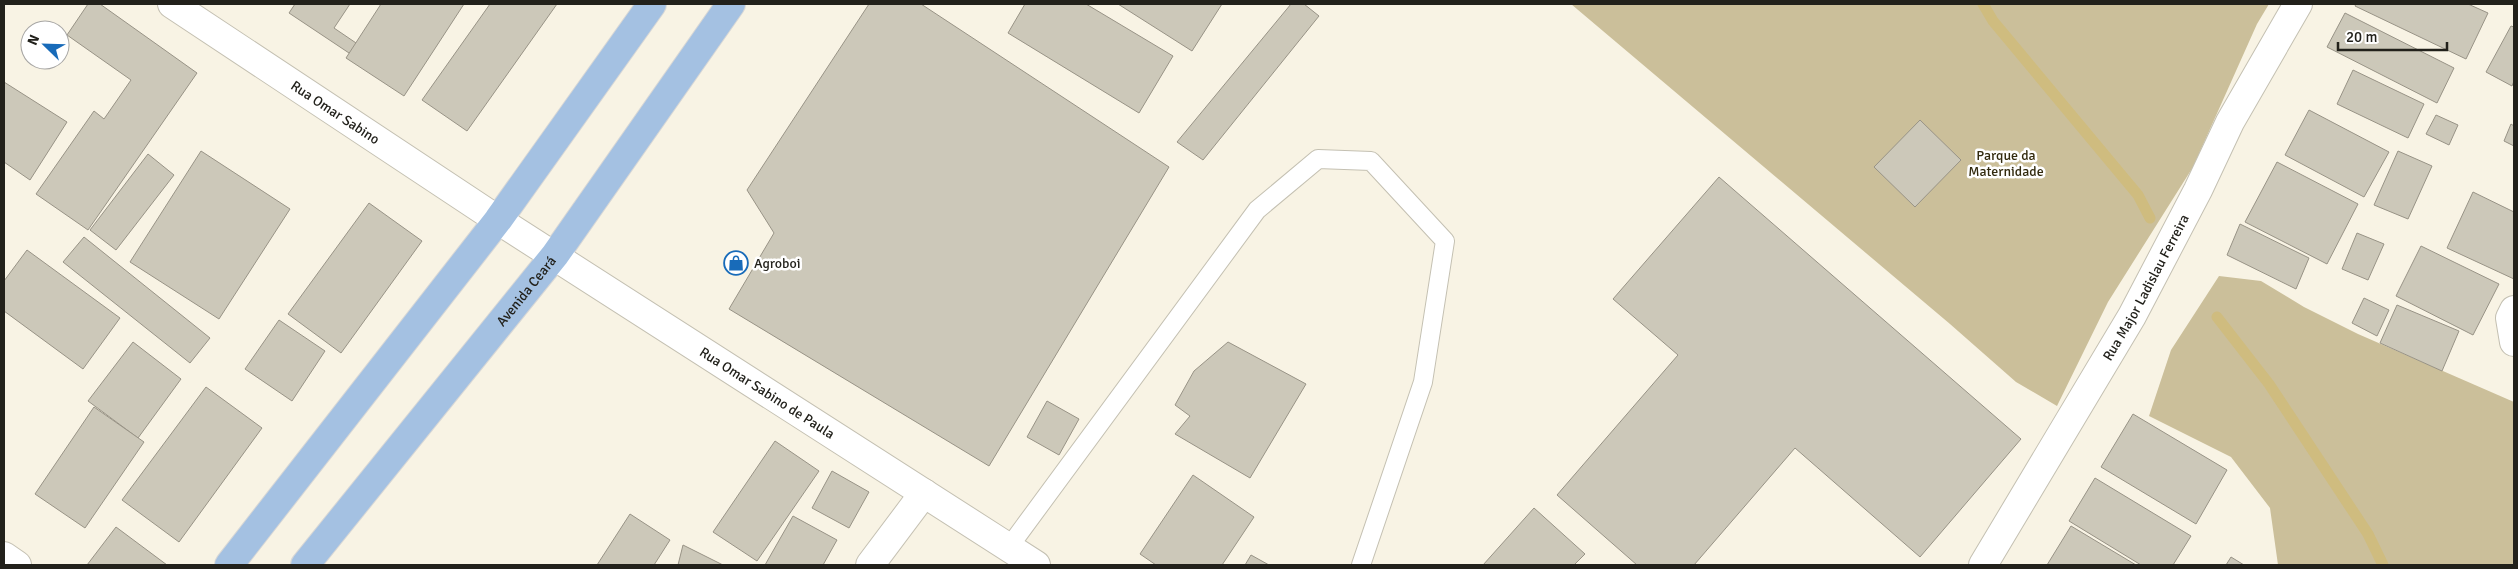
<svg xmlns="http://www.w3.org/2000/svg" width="2518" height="569" font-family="Signika,sans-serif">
	<rect width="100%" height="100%" fill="#f8f3e4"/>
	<g fill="#cbbf9a">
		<polygon points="1571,4 2269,4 2257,24 2193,167 2108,302 2057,406 2016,382 1950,324"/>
		<polygon points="2219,276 2261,281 2304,307 2358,334 2514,402 2514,565 2278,565 2270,508 2231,457 2149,416 2171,350"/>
	</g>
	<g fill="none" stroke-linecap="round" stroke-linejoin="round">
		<g stroke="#cfbc7f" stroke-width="11">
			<polyline points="1983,4 1993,21 2138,195 2150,218"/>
			<polyline points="2217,317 2269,384 2368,534 2383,565"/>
		</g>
	</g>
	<g fill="#ccc8b9" stroke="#989386">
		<polygon points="88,4 100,4 197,73 88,230 36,194 94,111 104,119 131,80 67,35"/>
		<polygon points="295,4 350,4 334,28 359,45 355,57 289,13"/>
		<polygon points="381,4 464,4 404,96 346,58"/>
		<polygon points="490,4 557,4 467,131 422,100"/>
		<polygon points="869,4 921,4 1169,167 989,466 729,309 774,233 747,190"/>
		<polygon points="1025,4 1086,4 1173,56 1139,113 1008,33"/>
		<polygon points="1118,4 1222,4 1192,51"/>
		<polygon points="1291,4 1304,4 1319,16 1203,160 1177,142"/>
		<polygon points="2356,4 2468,4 2488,13 2466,59 2355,6"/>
		<polygon points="2345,13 2454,68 2437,103 2327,47"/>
		<polygon points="2511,26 2514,27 2514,81 2512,86 2486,72"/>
		<polygon points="2353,70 2424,104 2408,138 2337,104"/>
		<polygon points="4,82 67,122 30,180 4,162"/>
		<polygon points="2309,110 2389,152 2364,197 2285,155"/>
		<polygon points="2436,115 2458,125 2449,145 2426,134"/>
		<polygon points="1920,120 1961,160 1915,207 1874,167"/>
		<polygon points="2511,124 2514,126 2514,146 2504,141"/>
		<polygon points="201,151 290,209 219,319 130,262"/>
		<polygon points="2398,151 2432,166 2408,219 2374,205"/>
		<polygon points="148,154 174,175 116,250 90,230"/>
		<polygon points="2277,162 2358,204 2327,264 2245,222"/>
		<polygon points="1719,177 2021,439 1920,557 1795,448 1694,565 1637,565 1557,495 1678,355 1613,299"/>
		<polygon points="2473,192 2514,212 2514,279 2447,248"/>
		<polygon points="369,203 422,241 341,353 288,314"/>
		<polygon points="2240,224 2309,258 2296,289 2227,255"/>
		<polygon points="2357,233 2384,244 2368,280 2342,269"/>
		<polygon points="84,237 210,338 190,363 63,262"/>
		<polygon points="2421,246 2499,284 2473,335 2396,296"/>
		<polygon points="27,250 120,318 83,369 4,311 4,281"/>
		<polygon points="2364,298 2389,310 2377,336 2352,323"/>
		<polygon points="2397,305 2459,331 2442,371 2380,343"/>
		<polygon points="279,320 325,351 292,401 245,369"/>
		<polygon points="133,342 181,379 138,438 88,401"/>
		<polygon points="1228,342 1306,384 1250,478 1175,434 1190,416 1175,405 1194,371"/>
		<polygon points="206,387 262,428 179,542 122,500"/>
		<polygon points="1047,401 1079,419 1059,455 1027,437"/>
		<polygon points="94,407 144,442 85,528 35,494"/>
		<polygon points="2133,414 2227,470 2196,524 2101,467"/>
		<polygon points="775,441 819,471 757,561 713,532"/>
		<polygon points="832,471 869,492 849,528 812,508"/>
		<polygon points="1193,475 1254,517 1222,565 1156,565 1140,554"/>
		<polygon points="2095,478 2191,536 2173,565 2141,565 2069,521"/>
		<polygon points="1534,508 1585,554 1574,565 1483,565"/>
		<polygon points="630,514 670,540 654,565 597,565"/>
		<polygon points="793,516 837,540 823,565 765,565"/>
		<polygon points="2071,526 2136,565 2047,565"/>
		<polygon points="116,527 167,565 87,565"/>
		<polygon points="683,545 723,565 678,565"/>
		<polygon points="1251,555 1269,565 1245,565"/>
		<polygon points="2231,557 2244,565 2226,565"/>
	</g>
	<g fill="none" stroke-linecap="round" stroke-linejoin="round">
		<g stroke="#c4c0b2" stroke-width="20">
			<polyline id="service" points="1009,547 1257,210 1318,159 1371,161 1445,241 1423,382 1361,565"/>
		</g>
		<g stroke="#c4c0b2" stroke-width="30">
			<g id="minor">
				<path id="s1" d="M 172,4 L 498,220 L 1036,565"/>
				<polyline points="2514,310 2510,318 2514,342"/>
				<polyline points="4,556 17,565"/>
				<polyline points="870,565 924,493"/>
				<path id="s2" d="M 1983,565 L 2132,316 L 2198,190 L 2230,122 L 2298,4"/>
			</g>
		</g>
		<g stroke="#d7d7d6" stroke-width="30">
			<g id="primary">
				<polyline points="229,565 498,220 652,4"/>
				<path id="s3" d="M 305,565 L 555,255 L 731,4"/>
			</g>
		</g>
		<use href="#service" stroke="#fff" stroke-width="18"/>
		<use href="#minor" stroke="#fff" stroke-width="28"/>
		<use href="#primary" stroke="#a4c1e2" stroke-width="28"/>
	</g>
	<defs>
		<g id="shop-ring" transform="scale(1.25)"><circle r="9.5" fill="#fff" stroke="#186bb9" stroke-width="1.5"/><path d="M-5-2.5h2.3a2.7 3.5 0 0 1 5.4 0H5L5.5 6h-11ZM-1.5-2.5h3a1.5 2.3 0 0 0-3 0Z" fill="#186bb9"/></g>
	</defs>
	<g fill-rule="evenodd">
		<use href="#shop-ring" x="736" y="263"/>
	</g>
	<g text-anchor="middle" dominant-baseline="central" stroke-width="5" stroke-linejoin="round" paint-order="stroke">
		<g font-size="14" fill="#22211b" stroke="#fff">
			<text stroke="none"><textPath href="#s1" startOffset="196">Rua Omar Sabino</textPath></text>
			<text stroke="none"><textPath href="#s2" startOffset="322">Rua Major Ladislau Ferreira</textPath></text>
			<text stroke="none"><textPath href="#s3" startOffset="352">Avenida Ceará</textPath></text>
			<text stroke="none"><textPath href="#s1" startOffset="711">Rua Omar Sabino de Paula</textPath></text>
		</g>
		<g font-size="14" fill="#322a0e" stroke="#fff">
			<text x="2006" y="155">Parque da<tspan x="2006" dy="16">Maternidade</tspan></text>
		</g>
		<g font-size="14" fill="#22211b" stroke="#fff" text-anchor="start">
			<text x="754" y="263">Agroboi</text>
		</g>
	</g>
	<rect width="2518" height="569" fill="none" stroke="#22211b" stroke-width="10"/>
	<g transform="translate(45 45) rotate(293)"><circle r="24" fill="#ffffff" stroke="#a7a6a4"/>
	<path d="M0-4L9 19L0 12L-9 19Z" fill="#186bb9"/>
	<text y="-8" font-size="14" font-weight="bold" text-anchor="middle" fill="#22211b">N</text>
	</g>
	<path d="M2338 42v8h109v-8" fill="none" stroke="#22211b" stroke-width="2.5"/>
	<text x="2346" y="42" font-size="15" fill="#22211b" stroke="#ffffff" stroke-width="4" paint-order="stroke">20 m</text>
</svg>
